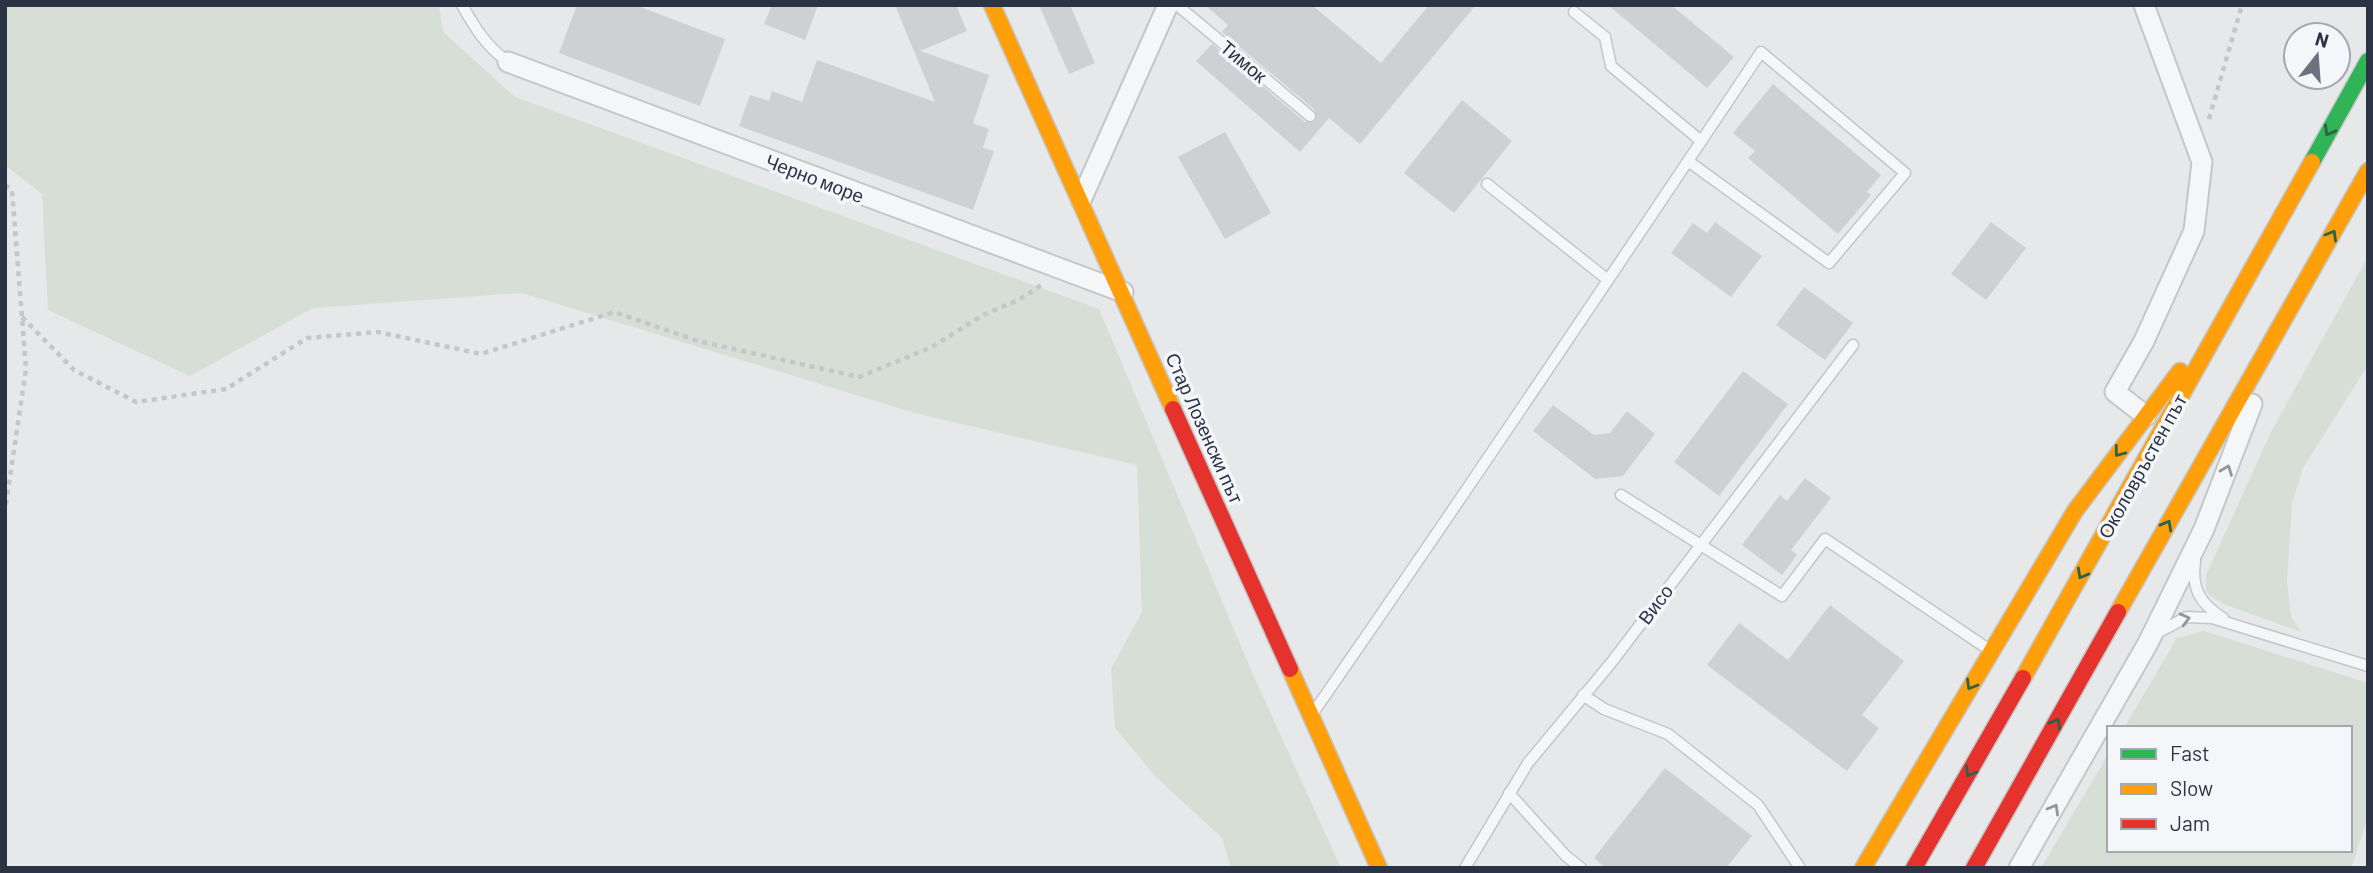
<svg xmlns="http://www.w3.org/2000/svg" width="2373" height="873" font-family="Barlow,sans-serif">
	<rect width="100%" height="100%" fill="#e6e8ea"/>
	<g fill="#d6ded6">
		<polygon points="5,5 439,5 443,32 515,97 1099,309 1251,670 1341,868 1231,868 1222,838 1156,777 1115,728 1111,669 1142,612 1137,465 915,413 522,293 313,308 190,376 48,310 42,194 5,165"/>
		<polygon points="2368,257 2368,365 2303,468 2292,503 2287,581 2291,616 2301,632 2226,605 2210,596 2206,590 2206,575 2271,432"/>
		<polygon points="2204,631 2368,683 2368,817 2351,868 2041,868 2109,753 2109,850 2350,850 2350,728 2124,728 2177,638"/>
	</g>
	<g fill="#ced0d3">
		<polygon points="577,5 635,5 725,39 700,106 559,53"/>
		<polygon points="772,5 818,5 805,40 764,24"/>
		<polygon points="895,5 956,5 967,31 920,51 989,75 973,123 989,129 983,148 994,151 973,210 739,126 750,95 769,101 772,91 802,102 817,60 935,102"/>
		<polygon points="1039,5 1070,5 1095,63 1069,74"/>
		<polygon points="1205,5 1312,5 1381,63 1429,5 1476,5 1360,144 1329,118 1300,152 1196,61 1212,44 1305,122 1316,120 1315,110 1222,32 1228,25"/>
		<polygon points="1608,5 1671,5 1734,57 1707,88"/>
		<polygon points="1773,84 1881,175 1867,192 1871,195 1838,234 1748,158 1755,151 1733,133"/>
		<polygon points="1462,100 1512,141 1454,213 1404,173"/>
		<polygon points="1225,132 1271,213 1225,239 1178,157"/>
		<polygon points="1715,222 1762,256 1731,297 1671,253 1693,223 1707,233"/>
		<polygon points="1991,222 2026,248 1986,300 1951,274"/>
		<polygon points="1804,287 1853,323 1825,360 1776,325"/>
		<polygon points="1743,371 1788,404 1719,496 1674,462"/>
		<polygon points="1553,405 1594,435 1610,433 1627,411 1655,434 1623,476 1595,479 1533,431"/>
		<polygon points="1805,478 1831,498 1791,550 1797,555 1782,575 1742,545 1780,495 1787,501"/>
		<polygon points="1830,605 1904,661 1862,715 1879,728 1847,771 1707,665 1739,623 1788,660"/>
		<polygon points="1665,768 1752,836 1726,868 1606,868 1594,858"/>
	</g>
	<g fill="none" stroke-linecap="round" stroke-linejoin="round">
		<g stroke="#c4c6c8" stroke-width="13">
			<g id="lane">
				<path d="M 462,5 C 475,28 486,46 508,62"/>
				<polyline points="1177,5 1310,116"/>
				<polyline points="1574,12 1605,37 1611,66 1701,141"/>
				<polyline points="1487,184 1608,280"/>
				<polyline points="1621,495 1782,596 1825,539 1991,651"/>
				<path d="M 2195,561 C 2191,588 2200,604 2223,618"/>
				<polyline points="2159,632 2187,617 2212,618 2368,666"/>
				<polyline points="1583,695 1604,709 1668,734 1758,805 1800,868"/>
				<path d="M 1313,713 C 1465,494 1613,273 1761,52 L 1905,173 L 1829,263 L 1688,161"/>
				<polyline points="1509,793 1566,856 1581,868"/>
				<polyline points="1465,868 1528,763 1611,663 1853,345"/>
			</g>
		</g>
		<g stroke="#c4c6c8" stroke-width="23">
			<g id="street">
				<polyline points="2144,5 2202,162 2194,231 2144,341 2115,392 2146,416"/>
				<polyline points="508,62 1123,292"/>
				<polyline points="1081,200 1168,5"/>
				<polyline points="2019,868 2148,643 2204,529 2252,404"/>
			</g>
		</g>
		<g stroke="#c4c6c8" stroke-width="19">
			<polyline id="fast" points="2312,162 2368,61"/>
		</g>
		<g stroke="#c4c6c8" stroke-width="19">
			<g id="slow">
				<polyline points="992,5 1173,409"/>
				<polyline points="2118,612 2368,171"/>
				<polyline points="1290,669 1379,868"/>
				<polyline points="2023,678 2312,162"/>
				<polyline points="1863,868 2075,511 2180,371"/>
			</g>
		</g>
		<g stroke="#c4c6c8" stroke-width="19">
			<g id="jam">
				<polyline points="1173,409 1290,669"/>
				<polyline points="1914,868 2023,678"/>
				<polyline points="1974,868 2118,612"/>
			</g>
		</g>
		<g stroke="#c5c6ca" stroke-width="4.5" stroke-dasharray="5 5" stroke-linecap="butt">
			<polyline points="2209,119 2242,5"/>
			<polyline points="5,185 12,190 26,369 5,510"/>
			<polyline points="22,317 74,370 136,402 226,389 307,338 378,332 481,354 614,312 698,341 859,377 930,348 983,315 1019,300 1041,285"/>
		</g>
		<use href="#lane" stroke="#f5f6f7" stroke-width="10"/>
		<use href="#street" stroke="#f5f6f7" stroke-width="19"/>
		<use href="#fast" stroke="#30b455" stroke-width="16"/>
		<use href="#slow" stroke="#ff9f0a" stroke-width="16"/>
		<use href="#jam" stroke="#e5322d" stroke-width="16"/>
	</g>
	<defs><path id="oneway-chevron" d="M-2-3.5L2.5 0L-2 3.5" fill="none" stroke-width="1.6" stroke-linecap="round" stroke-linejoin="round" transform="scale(1.75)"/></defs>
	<g stroke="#2d614b">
		<use href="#oneway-chevron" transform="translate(2329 131) rotate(119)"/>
		<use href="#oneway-chevron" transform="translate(2332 235) rotate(-60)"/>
		<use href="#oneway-chevron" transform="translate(2119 452) rotate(127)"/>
		<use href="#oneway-chevron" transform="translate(2167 525) rotate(-61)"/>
		<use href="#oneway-chevron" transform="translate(2082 574) rotate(119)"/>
		<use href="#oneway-chevron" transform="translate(1971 685) rotate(120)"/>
		<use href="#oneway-chevron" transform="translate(2056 723) rotate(-61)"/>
		<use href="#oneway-chevron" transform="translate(1970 772) rotate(120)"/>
	</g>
	<g stroke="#90959e">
		<use href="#oneway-chevron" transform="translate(2227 470) rotate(-69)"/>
		<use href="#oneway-chevron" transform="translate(2185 619) rotate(-14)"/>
		<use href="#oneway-chevron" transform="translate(2054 809) rotate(-60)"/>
	</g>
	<g text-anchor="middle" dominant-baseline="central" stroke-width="7" stroke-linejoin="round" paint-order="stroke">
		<g font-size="19" fill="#2b3445" stroke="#f4f6f9">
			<text transform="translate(1244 61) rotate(40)">Тимок</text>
			<text transform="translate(815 178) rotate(21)">Черно море</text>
			<text transform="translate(1205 428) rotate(66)">Стар Лозенски път</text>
			<text transform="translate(2142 466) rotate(-61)">Околовръстен път</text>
			<text transform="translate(1655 604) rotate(-53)">Висо</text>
		</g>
	</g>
	<rect width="2373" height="873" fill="none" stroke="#2b3445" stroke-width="14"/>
	<rect x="2107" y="726" width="245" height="126" fill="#f4f6f9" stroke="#a4a8b1" stroke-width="2"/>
	<rect x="2121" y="749" width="35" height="10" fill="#30b455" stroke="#a4a8b1" stroke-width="2"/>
	<text x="2170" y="761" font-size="21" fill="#2b3445">Fast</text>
	<rect x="2121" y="784" width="35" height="10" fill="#ff9f0a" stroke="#a4a8b1" stroke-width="2"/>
	<text x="2170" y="796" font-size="21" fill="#2b3445">Slow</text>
	<rect x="2121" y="819" width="35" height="10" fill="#e5322d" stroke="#a4a8b1" stroke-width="2"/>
	<text x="2170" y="831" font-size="21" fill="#2b3445">Jam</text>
	<g transform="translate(2317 56) rotate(17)"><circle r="33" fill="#f4f6f9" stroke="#a4a8b1" stroke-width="2"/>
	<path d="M0-5L12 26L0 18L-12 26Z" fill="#6c737f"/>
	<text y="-10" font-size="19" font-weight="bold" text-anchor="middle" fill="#2b3445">N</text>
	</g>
</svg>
